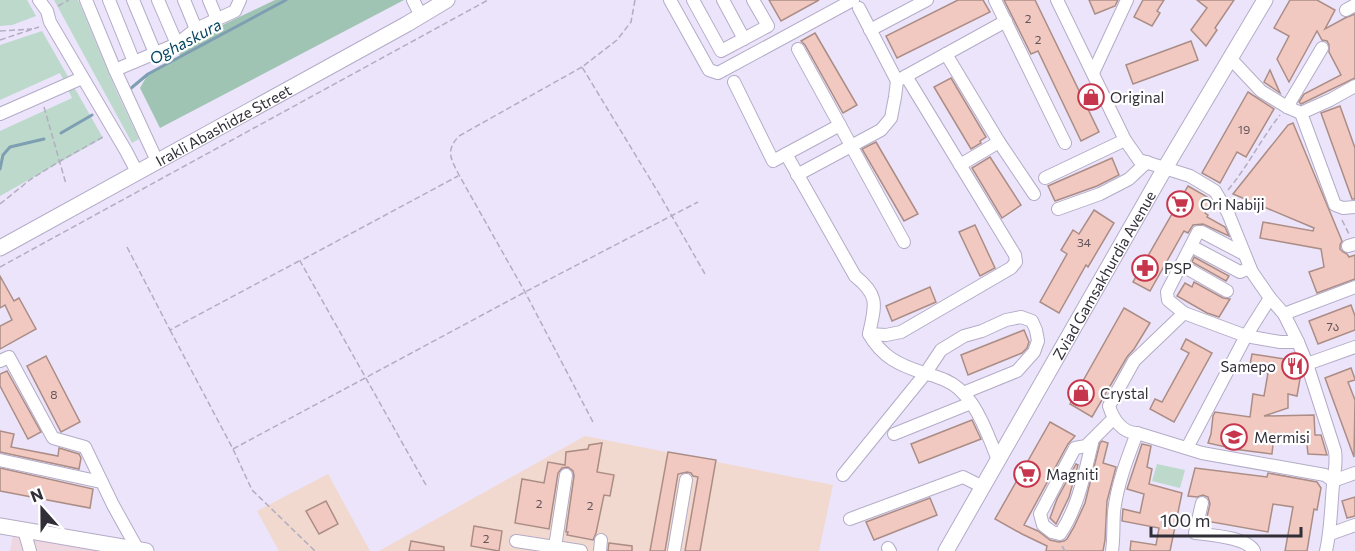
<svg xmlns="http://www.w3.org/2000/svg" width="1355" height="551" font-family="Commissioner,'Noto Sans Georgian',sans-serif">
	<rect width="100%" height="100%" fill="#ebe4fb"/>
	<g fill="#f1d9cf">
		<polygon points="585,436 833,485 819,551 379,551"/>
		<polygon points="328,474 370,551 279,551 257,511"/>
	</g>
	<polygon fill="#efd7e1" points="15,524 146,551 10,551"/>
	<g fill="#bcd9cb">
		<polygon points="0,0 27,0 36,16 12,25 0,26"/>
		<polygon points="54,0 78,0 115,88 139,139 132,143"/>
		<polygon points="42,31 103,138 0,196 0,131 72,98 60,73 0,100 0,45"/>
		<polygon points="1157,464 1185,470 1180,488 1152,481"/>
	</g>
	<polygon fill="#a0c4b3" points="275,0 404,0 160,128 140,88 148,74 180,56 178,51 191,40"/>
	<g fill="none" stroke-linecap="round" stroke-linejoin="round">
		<g stroke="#7e9fb2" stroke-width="3">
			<polyline points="130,89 148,74 286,0"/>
			<polyline points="61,133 92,115"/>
			<polyline points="0,169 3,155 10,147 44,139"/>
		</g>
	</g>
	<g fill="#f1c9c1" stroke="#ab8d86" stroke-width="1.5">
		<polygon points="769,0 819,0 781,21"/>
		<polygon points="958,0 983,0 990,12 897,58 886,36"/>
		<polygon points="1004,0 1035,0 1099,132 1081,141 1038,51 1031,54"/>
		<polygon points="1089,0 1118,0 1115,6 1095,14"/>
		<polygon points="1143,0 1164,0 1157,11 1160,13 1152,26 1134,17"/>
		<polygon points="1197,0 1234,0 1215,28 1217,30 1206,46 1191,30 1207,8"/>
		<polygon points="1290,0 1317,0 1335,10 1325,29 1345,18 1355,14 1355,78 1301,104 1299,102 1304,94 1341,75 1329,52 1329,45 1327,41 1322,40 1317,31 1289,82 1277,59 1289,36 1274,28"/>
		<polygon points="815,33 857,105 843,113 805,45 801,41"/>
		<polygon points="1191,41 1198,60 1133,84 1126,65"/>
		<polygon points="1270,70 1280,93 1264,82"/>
		<polygon points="951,78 986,137 980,141 981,143 971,149 934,87"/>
		<polygon points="1248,92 1274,109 1246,157 1237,152 1220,183 1202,173"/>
		<polygon points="1340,106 1355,148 1355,199 1352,199 1321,113"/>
		<polygon points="1293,123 1342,241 1340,245 1340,249 1343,252 1347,254 1349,257 1355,255 1355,279 1317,293 1309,272 1324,267 1321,249 1260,238 1263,222 1313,231 1314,228 1233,194 1288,125"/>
		<polygon points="876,142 918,214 904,221 862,149"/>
		<polygon points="990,157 1021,205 1002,218 972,168"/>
		<polygon points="1112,158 1119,175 1097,186 1055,201 1048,186"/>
		<polygon points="1188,186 1209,198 1211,201 1205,213 1208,215 1207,217 1225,227 1229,236 1203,224 1193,225 1188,233 1184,231 1150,291 1133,282"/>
		<polygon points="1094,210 1114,223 1088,267 1086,265 1059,313 1040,302 1067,254 1061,250 1073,230 1079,234"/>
		<polygon points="975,225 995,268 980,276 959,232"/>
		<polygon points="1194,257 1229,276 1226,281 1192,262"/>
		<polygon points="0,276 14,301 19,298 36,329 0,349 0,326 12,320 5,305 0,308"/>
		<polygon points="1194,282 1223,298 1230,299 1219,317 1207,313 1177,296 1185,283 1192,287"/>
		<polygon points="930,287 936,302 892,321 886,306"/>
		<polygon points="1351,305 1355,316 1355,330 1318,344 1309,321"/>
		<polygon points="1124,308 1150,323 1134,349 1127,357 1092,417 1070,404"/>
		<polygon points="1024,330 1029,342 1027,348 1022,353 968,375 961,355"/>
		<polygon points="1186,339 1212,353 1174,422 1150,409 1155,399 1162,402 1189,353 1181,349"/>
		<polygon points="1252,354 1297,361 1301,373 1297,396 1288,394 1288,408 1264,416 1314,415 1315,435 1321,435 1327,455 1308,454 1306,435 1274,434 1272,454 1226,448 1226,447 1208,443 1211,434 1213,416 1215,412 1250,417 1253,394 1264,396 1268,373 1249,370"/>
		<polygon points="46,356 80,422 61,432 27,366"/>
		<polygon points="1351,368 1355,379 1355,380 1348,382 1355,400 1354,457 1325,378"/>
		<polygon points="7,371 41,432 28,439 0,386 0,374"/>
		<polygon points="972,420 981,439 919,463 911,444"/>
		<polygon points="1050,422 1075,436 1068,444 1024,525 1038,531 1050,540 1059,542 1064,541 1067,539 1074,527 1085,503 1100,443 1102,441 1108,443 1103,463 1116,467 1107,501 1105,540 1103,551 1046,551 1047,546 1022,534 995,519"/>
		<polygon points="0,431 14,434 11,447 58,456 59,448 79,454 81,458 79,469 0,452"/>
		<polygon points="602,443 597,472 614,475 610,496 604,495 596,533 593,540 567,535 568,532 566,532 574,476 573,471 568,467 562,468 558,473 549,529 515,523 522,479 544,483 548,462 565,465 566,452 588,449 589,445"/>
		<polygon points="1142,444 1151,446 1147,467 1152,469 1149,484 1182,493 1170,551 1130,551 1131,541 1156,545 1159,528 1122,521 1123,509 1140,513 1144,494 1127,489"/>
		<polygon points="668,452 716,460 700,551 685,551 698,477 693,476 691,473 687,472 678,474 665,551 650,551"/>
		<polygon points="1076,464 1078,465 1069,497 1056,524 1050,518 1057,499"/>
		<polygon points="0,468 93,489 90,508 0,491"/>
		<polygon points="1195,468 1267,477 1268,473 1317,482 1321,488 1317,510 1314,509 1307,551 1285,551 1293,507 1273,504 1268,532 1206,521 1210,504 1208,497 1203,495 1197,497 1188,496"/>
		<polygon points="1355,497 1355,516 1347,518 1342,501"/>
		<polygon points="930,498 937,515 874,540 866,522"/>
		<polygon points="326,501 338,524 319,534 306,511"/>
		<polygon points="474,526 502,531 499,551 471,546"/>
		<polygon points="411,541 444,547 444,551 409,551"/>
		<polygon points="609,543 632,546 632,551 608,551"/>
	</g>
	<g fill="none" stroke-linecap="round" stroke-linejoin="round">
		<g stroke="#b4acc7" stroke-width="14">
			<g id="minor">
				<polyline points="39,0 47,11 50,22 126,151 137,172"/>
				<polyline points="86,0 115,70 157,161"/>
				<polyline points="109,0 134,62"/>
				<polyline points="133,0 155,53"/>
				<polyline points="158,0 177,44"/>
				<polyline points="184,0 196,29"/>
				<polyline points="209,0 217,19"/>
				<polyline points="413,0 421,16"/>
				<polyline points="670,0 709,70 718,73 853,0"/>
				<polyline points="693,0 721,51 768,26 753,0"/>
				<polyline points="723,0 744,39"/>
				<polyline points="995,0 1065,143"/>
				<path d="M 1057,0 L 1125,140 L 1139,160 L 1190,176 L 1215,191 L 1228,213 L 1252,272 L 1270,298 L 1284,314 L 1298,342 L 1307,364 L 1335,451 C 1337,463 1334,473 1333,485 C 1331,507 1331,529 1326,551"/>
				<polyline points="859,8 897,81"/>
				<polyline points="1346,10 1355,5"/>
				<polyline points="870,30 927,0"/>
				<polyline points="798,49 904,242"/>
				<polyline points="946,54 999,142 1034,194"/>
				<polyline points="1231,59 1261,91 1287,107 1301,113 1330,100 1355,86"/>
				<polyline points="115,70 177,44 196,29 235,11 240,0"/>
				<polyline points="1093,73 1127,0"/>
				<polyline points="734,82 773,161 840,125"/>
				<polyline points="1287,107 1322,48"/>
				<polyline points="1301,113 1335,205 1343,208 1355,207"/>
				<polyline points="0,114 82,78"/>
				<path d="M 786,154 L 855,276 C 880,296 875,305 869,334 C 882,357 899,365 924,373 C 928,375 933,375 937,377 C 947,380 957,386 964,394 C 979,409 990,440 998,460"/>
				<polyline points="960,165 999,142"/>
				<polyline points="797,175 881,130 891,118 895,97 897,81 1006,21"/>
				<polyline points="1045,178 1125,140"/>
				<polyline points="1058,209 1100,194 1129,179 1147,162"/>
				<polyline points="1191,246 1240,272 1250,268"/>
				<polyline points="1348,246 1355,244"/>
				<polyline points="1244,254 1202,232 1198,232 1167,292 1168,300 1184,313 1246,336 1280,342 1298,342"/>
				<polyline points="1181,265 1227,291"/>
				<path d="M 1184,313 L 1134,361 L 1109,406 C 1113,419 1122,433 1137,433 L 1202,453 L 1325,475 L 1333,481 L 1355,473"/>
				<polyline points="1284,314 1355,287"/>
				<polyline points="869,334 886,335 901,332 1011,268 1016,262 1015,255 906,76"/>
				<polyline points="0,361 9,357 53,438 85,447 113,505 138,550"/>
				<polyline points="1307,364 1355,347"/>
				<polyline points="894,434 971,403"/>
				<path d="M 1093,439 C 1085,471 1079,506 1060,534 L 1052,532 L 1043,525 L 1040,514 L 1075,448 L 1086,446 L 1113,419"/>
				<polyline points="1187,448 1246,336 1270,298"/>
				<polyline points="0,460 101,482"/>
				<polyline points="843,475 925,374 941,350 964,336 982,331 1006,320 1021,317 1032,321 1036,330 1038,341 1034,352 1017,371 963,393"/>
				<path d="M 1202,503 L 1195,533 C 1210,535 1247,537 1254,551"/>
				<polyline points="850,519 963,477 983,487"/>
				<polyline points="24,530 30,551"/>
				<polyline points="1330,534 1355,525"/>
				<polyline points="516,541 581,551"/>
				<polyline points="555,547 566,475"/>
				<polyline points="888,548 890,551"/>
				<polyline points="600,551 601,540"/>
				<polyline points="674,551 686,480"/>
				<path d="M 1112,551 C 1114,538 1113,525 1114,512 C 1117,485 1127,459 1137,433"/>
			</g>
		</g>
		<g stroke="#b4acc7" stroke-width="17">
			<g id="major">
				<path id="s1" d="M 0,248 L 407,24 L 447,0"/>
				<polyline points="0,526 146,551"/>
				<path id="s2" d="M 946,551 L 1165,168 L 1265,0"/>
			</g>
		</g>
		<g stroke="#b3adc0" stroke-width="1.5" stroke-dasharray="6 3" stroke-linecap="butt">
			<polyline points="635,0 631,22 617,40 582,67 661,197 705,274"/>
			<polyline points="58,6 69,0"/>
			<polyline points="0,31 32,29"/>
			<polyline points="0,40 39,27"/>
			<path d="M 582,67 L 459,136 C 445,151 451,159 459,175 L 525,292 L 594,424"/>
			<polyline points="44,107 66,184"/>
			<path d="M 1228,190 C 1248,166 1261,139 1280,115"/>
			<polyline points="0,204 31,179 60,161 103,137"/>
			<polyline points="1342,220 1349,234"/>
			<polyline points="127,247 170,330 299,261"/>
			<polyline points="0,267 488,0"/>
			<polyline points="170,330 233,449 252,490 315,551"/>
			<polyline points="233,449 525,292 698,202"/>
			<polyline points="426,485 300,261 458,176"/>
			<polyline points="1062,546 1065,551"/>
		</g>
		<use href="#minor" stroke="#fff" stroke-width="12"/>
		<use href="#major" stroke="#fff" stroke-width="15"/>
	</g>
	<defs>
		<g id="shop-ring" transform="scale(1.35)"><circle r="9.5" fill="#fff" stroke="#c6364d" stroke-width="1.5"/><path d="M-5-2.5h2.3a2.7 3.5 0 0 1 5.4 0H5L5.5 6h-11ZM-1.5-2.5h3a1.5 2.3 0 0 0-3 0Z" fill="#c6364d"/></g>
		<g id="supermarket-ring" transform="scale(1.35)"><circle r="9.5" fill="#fff" stroke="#c6364d" stroke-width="1.5"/><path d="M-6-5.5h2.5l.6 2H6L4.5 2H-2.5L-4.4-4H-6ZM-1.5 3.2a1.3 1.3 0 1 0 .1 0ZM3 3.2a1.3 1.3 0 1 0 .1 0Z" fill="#c6364d"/></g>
		<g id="pharmacy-ring" transform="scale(1.35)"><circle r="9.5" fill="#fff" stroke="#c6364d" stroke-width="1.5"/><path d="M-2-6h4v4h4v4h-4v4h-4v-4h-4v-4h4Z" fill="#c6364d"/></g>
		<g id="restaurant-ring" transform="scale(1.35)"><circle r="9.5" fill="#fff" stroke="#c6364d" stroke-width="1.5"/><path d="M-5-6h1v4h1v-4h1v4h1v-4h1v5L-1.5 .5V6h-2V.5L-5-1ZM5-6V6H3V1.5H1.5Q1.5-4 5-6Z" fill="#c6364d"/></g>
		<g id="school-ring" transform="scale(1.35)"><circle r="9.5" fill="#fff" stroke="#c6364d" stroke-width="1.5"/><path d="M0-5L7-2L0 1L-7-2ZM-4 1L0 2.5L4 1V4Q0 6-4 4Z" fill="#c6364d"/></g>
	</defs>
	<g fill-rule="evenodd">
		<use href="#shop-ring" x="1091" y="97"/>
		<use href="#supermarket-ring" x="1180" y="204"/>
		<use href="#pharmacy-ring" x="1145" y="268"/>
		<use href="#restaurant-ring" x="1295" y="366"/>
		<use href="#shop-ring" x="1081" y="393"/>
		<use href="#school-ring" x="1234" y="437"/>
		<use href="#supermarket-ring" x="1027" y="474"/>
	</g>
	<g text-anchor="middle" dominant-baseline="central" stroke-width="4.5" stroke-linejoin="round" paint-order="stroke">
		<g font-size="12" fill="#61555a">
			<text x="1028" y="18">2</text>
			<text x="1038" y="39">2</text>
			<text x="1244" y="129">19</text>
			<text x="1084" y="242">34</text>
			<text x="1333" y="326">7ა</text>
			<text x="54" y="394">8</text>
			<text x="539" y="503">2</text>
			<text x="590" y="505">2</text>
			<text x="486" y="538">2</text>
		</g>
		<g font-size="15" fill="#312e38" stroke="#fff" text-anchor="start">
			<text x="1110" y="97">Original</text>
			<text x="1200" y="204">Ori Nabiji</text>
			<text x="1164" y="268">PSP</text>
			<text x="1276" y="366" text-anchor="end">Samepo</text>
			<text x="1100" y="393">Crystal</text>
			<text x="1254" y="437">Mermisi</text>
			<text x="1046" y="474">Magniti</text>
		</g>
		<g font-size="15" fill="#312e38" stroke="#fff">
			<text stroke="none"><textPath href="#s1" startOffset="255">Irakli Abashidze Street</textPath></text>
			<text stroke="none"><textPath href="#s2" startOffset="318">Zviad Gamsakhurdia Avenue</textPath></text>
		</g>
		<g font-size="16" font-style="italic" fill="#074764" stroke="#fff">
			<text transform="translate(185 41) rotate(-28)">Oghaskura</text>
		</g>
	</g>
	<g transform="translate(42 509) rotate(339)" stroke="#ffffff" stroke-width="4.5" paint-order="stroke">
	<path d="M0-4.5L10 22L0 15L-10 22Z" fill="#312e38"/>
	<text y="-9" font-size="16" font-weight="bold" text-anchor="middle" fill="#312e38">N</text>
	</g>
	<path d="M1151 527v9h150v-9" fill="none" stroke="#312e38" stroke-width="3"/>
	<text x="1160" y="527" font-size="18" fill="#312e38" stroke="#ffffff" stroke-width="4.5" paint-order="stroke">100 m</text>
</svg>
